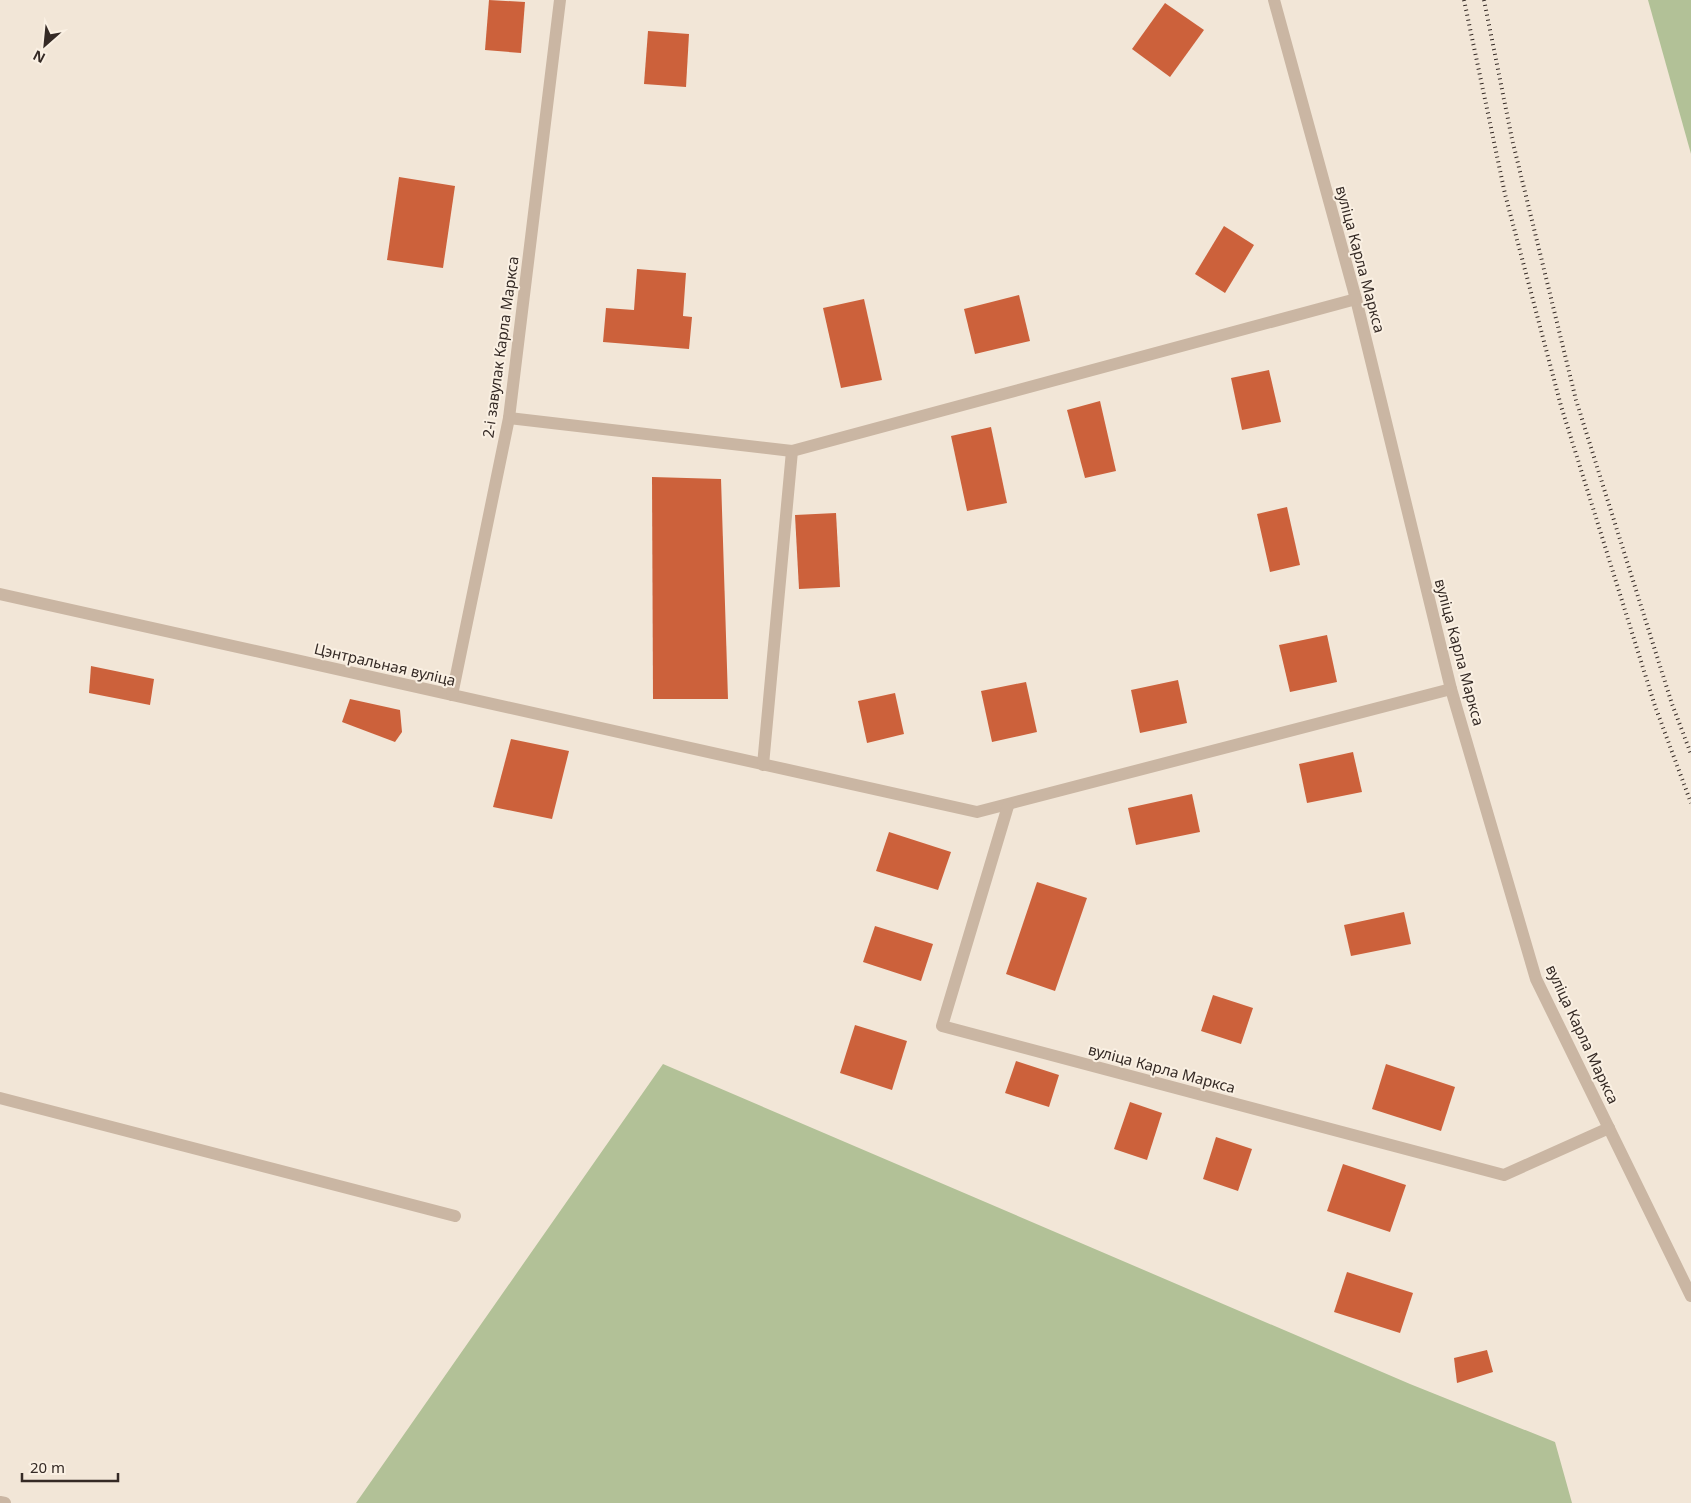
<svg xmlns="http://www.w3.org/2000/svg" width="1691" height="1503" font-family="'Noto Sans',sans-serif">
	<rect width="100%" height="100%" fill="#f2e6d7"/>
	<g fill="#b2c197">
		<polygon points="1648,0 1691,0 1691,154"/>
		<polygon points="663,1064 1410,1384 1555,1442 1572,1503 356,1503"/>
	</g>
	<g fill="#cc613b">
		<polygon points="489,0 525,2 521,53 485,50"/>
		<polygon points="1165,3 1204,30 1170,77 1132,49"/>
		<polygon points="648,31 689,34 686,87 644,84"/>
		<polygon points="399,177 455,186 443,268 387,260"/>
		<polygon points="1224,226 1254,245 1225,293 1195,274"/>
		<polygon points="637,269 686,273 683,316 692,317 689,349 603,342 606,308 634,310"/>
		<polygon points="1019,295 1030,341 975,354 964,309"/>
		<polygon points="864,299 882,380 841,388 823,308"/>
		<polygon points="1269,370 1281,422 1242,430 1231,378"/>
		<polygon points="1100,401 1116,471 1085,478 1067,410"/>
		<polygon points="991,427 1007,503 967,511 951,436"/>
		<polygon points="652,477 721,479 728,699 653,699"/>
		<polygon points="1287,507 1300,565 1270,572 1257,514"/>
		<polygon points="836,513 840,587 799,589 795,515"/>
		<polygon points="1327,635 1337,682 1290,692 1279,645"/>
		<polygon points="91,666 154,679 150,705 89,693"/>
		<polygon points="1178,680 1187,723 1140,733 1131,690"/>
		<polygon points="1026,682 1037,732 992,742 981,691"/>
		<polygon points="895,693 904,734 867,743 858,701"/>
		<polygon points="350,699 400,710 402,732 395,742 342,722"/>
		<polygon points="511,739 569,751 552,819 493,807"/>
		<polygon points="1353,752 1362,792 1307,803 1299,764"/>
		<polygon points="1192,794 1200,832 1136,845 1128,808"/>
		<polygon points="889,832 951,852 938,890 876,871"/>
		<polygon points="1037,882 1087,898 1055,991 1006,974"/>
		<polygon points="1404,912 1411,944 1351,956 1344,925"/>
		<polygon points="875,926 933,944 921,981 863,962"/>
		<polygon points="1213,995 1253,1008 1241,1044 1201,1031"/>
		<polygon points="855,1025 907,1041 892,1090 840,1073"/>
		<polygon points="1016,1061 1059,1075 1049,1107 1005,1093"/>
		<polygon points="1386,1064 1455,1087 1441,1131 1372,1109"/>
		<polygon points="1130,1102 1162,1113 1147,1160 1114,1149"/>
		<polygon points="1216,1137 1252,1149 1238,1191 1203,1179"/>
		<polygon points="1343,1164 1406,1185 1390,1232 1327,1211"/>
		<polygon points="1347,1272 1413,1293 1400,1333 1334,1312"/>
		<polygon points="1487,1350 1493,1372 1457,1383 1454,1358"/>
	</g>
	<g fill="none" stroke-linecap="round" stroke-linejoin="round">
		<g stroke="#cab6a3" stroke-width="12">
			<polyline points="1274,0 1356,299 1451,689 1536,979 1691,1296"/>
			<polyline points="509,418 792,451"/>
			<polyline points="0,594 977,812 1451,689"/>
			<polyline points="452,695 509,418 560,0"/>
			<polyline points="763,765 792,451 1356,299"/>
			<polyline points="1008,806 942,1026 1504,1175 1609,1128"/>
			<polyline points="0,1098 455,1216"/>
			<polyline points="0,1502 5,1503"/>
		</g>
		<g stroke="#352a25" stroke-width="4" stroke-dasharray="1 4" stroke-linecap="butt">
			<polyline points="1464,0 1505,194 1561,406 1655,706 1691,803"/>
			<polyline points="1484,0 1512,139 1576,400 1672,704 1691,754"/>
		</g>
	</g>
	<g text-anchor="middle" dominant-baseline="central" stroke-width="4" stroke-linejoin="round" paint-order="stroke">
		<g font-size="15" fill="#352a25" stroke="#faf0e3">
			<text transform="translate(1361 259) rotate(75)">вуліца Карла Маркса</text>
			<text transform="translate(500 347) rotate(-82)">2-і завулак Карла Маркса</text>
			<text transform="translate(1460 652) rotate(75)">вуліца Карла Маркса</text>
			<text transform="translate(385 664) rotate(13)">Цэнтральная вуліца</text>
			<text transform="translate(1583 1034) rotate(65)">вуліца Карла Маркса</text>
			<text transform="translate(1162 1068) rotate(15)">вуліца Карла Маркса</text>
		</g>
	</g>
	<g transform="translate(45 45) rotate(207)" stroke="#faf0e3" stroke-width="4" paint-order="stroke">
	<path d="M0-4L9 19L0 12L-9 19Z" fill="#352a25"/>
	<text y="-8" font-size="14" font-weight="bold" text-anchor="middle" fill="#352a25">N</text>
	</g>
	<path d="M22 1473v8h96v-8" fill="none" stroke="#352a25" stroke-width="2.5"/>
	<text x="30" y="1473" font-size="15" fill="#352a25" stroke="#faf0e3" stroke-width="4" paint-order="stroke">20 m</text>
</svg>
